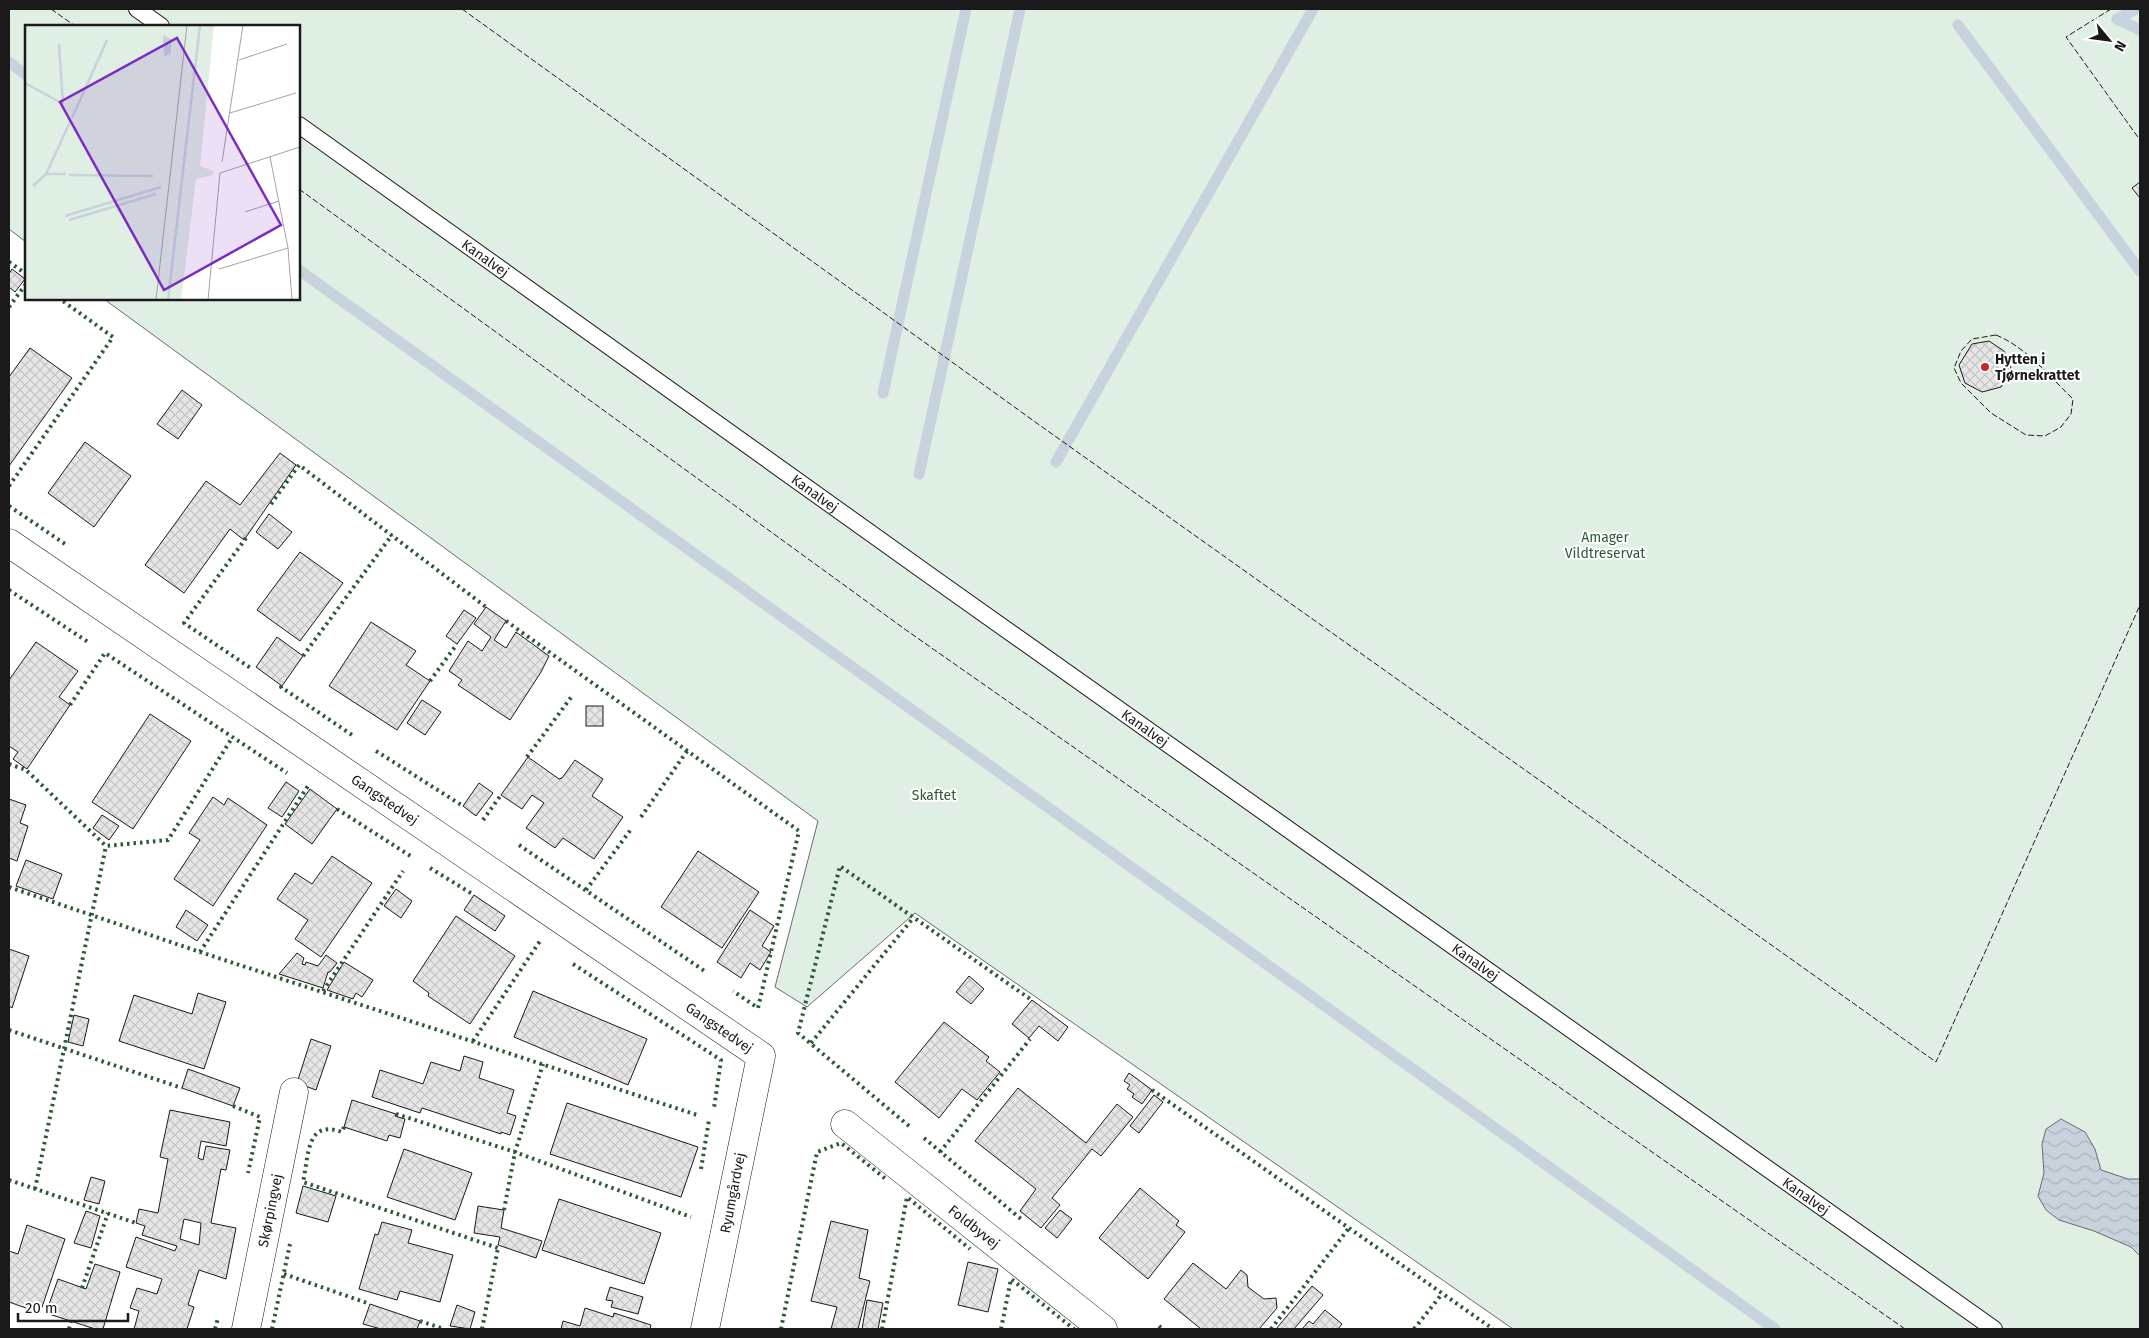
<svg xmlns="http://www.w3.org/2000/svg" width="2149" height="1338" font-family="'Fira Sans',sans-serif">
	<defs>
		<pattern id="water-waves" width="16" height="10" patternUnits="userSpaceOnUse" patternTransform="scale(1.25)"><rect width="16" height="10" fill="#c6d2dc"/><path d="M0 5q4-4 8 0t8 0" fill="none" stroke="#aab4bc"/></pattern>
		<pattern id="building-cross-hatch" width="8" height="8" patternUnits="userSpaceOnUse" patternTransform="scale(1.25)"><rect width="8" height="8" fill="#e6e6e6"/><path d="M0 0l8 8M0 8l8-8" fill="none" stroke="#c5c5c5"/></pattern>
	</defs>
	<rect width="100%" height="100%" fill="#fff"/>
	<polygon fill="#e0efe3" stroke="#6a6a6a" points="9,9 2140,9 2140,1329 1513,1329 915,913 807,1007 775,987 818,821 104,299 299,299 299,26 26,26 26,242 9,229"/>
	<polygon fill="url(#water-waves)" stroke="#6a6a6a" points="2061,1119 2085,1132 2095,1149 2101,1170 2128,1179 2140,1179 2140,1256 2131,1247 2094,1231 2059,1220 2046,1210 2038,1196 2044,1173 2042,1144 2046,1129"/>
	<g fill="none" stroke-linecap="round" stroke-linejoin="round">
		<g stroke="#c6d2dc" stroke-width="11">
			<polyline points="2117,19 2140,30"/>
			<polyline points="2117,19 2136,9"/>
			<polyline points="1958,25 2140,271"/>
			<polyline points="9,62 26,75"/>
			<polyline points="299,270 1775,1329"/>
			<polyline points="883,393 966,9"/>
			<polyline points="1056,462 1313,9"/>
			<polyline points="919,474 1020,9"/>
		</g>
	</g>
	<g fill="url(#building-cross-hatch)" stroke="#1a1a1a" fill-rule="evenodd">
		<polygon points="2140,182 2140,198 2132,188"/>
		<polygon points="12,269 25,279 15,292 9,287 9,274"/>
		<polygon points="1989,341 2004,351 2011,368 2001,387 1982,392 1965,383 1959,365 1972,344"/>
		<polygon points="30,348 72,378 9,466 9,377"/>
		<polygon points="182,390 202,405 178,439 157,424"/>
		<polygon points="85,442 131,476 94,527 48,493"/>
		<polygon points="280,453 296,465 244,540 230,529 184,593 145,565 206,481 240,505"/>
		<polygon points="269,514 292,532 278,549 256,532"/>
		<polygon points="300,552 343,583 300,641 257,610"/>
		<polygon points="486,607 506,621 494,640 506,648 516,632 549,656 541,672 510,720 458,685 462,680 449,671 468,641 482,651 491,637 474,624"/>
		<polygon points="464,610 476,618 457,644 446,636"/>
		<polygon points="371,622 416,651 406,665 430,681 397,730 329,686"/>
		<polygon points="277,637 303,656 282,686 256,667"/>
		<polygon points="36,642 78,671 59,697 70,705 27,769 13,759 18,752 9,746 9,680"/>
		<polygon points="422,700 441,712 425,735 407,723"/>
		<rect x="586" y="706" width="17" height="20"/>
		<polygon points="150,714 191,741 133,829 92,802"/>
		<polygon points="528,757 559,779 562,778 575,760 603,779 592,796 623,817 594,859 563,838 555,848 526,828 544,803 532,795 522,809 501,795"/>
		<polygon points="286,782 299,791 282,817 268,808"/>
		<polygon points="479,783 493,793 476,816 463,806"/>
		<polygon points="310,789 337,809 312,844 285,824"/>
		<polygon points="213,797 224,805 228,798 267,825 213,906 174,879 200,840 189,833"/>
		<polygon points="9,799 26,805 20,823 28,826 17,861 9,858"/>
		<polygon points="102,815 119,826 109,840 93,828"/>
		<polygon points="698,851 759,892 722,948 661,907"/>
		<polygon points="332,856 372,883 321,957 295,939 308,920 277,899 295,873 312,884"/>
		<polygon points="26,860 62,874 53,899 16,886"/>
		<polygon points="396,889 412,901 401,918 384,906"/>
		<polygon points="474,895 505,916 495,931 464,910"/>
		<polygon points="186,910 208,925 197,941 176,927"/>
		<polygon points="750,910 774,926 762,946 771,952 760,970 750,963 741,978 717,962"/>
		<polygon points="456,916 515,956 470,1024 428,996 429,993 413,981"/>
		<polygon points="9,949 29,956 12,1008 9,1006"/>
		<polygon points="297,953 304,958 302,964 305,965 306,962 318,966 326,955 337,963 330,972 328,972 323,988 279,974"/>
		<polygon points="344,962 373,980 362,997 356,993 353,999 327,990"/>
		<polygon points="969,976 984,989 971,1004 956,992"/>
		<polygon points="533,991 647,1039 628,1085 514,1037"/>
		<polygon points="198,993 226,1002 204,1069 119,1041 134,995 192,1014"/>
		<polygon points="1032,1000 1068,1027 1058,1041 1039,1026 1029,1038 1012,1024"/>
		<polygon points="74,1015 89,1019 83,1046 68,1042"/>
		<polygon points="944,1022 989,1057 986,1061 1000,1072 977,1100 962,1089 939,1118 895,1082"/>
		<polygon points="311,1039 331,1046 316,1090 297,1083"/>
		<polygon points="464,1056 483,1062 479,1078 514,1090 507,1113 516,1116 510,1135 501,1132 501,1134 422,1108 420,1113 372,1097 380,1070 423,1084 431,1062 460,1071"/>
		<polygon points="188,1069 240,1088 233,1106 182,1088"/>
		<polygon points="1129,1073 1152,1090 1142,1104 1132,1097 1134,1094 1127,1089 1130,1085 1124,1081"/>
		<polygon points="1018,1088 1086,1143 1117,1104 1133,1117 1101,1156 1092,1149 1052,1198 1060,1205 1041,1228 1020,1211 1036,1189 975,1141"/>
		<polygon points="1154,1095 1163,1102 1139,1133 1130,1126"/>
		<polygon points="352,1100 396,1114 395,1116 405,1119 400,1138 389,1135 387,1141 344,1127"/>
		<polygon points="567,1103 698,1147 681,1197 550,1154"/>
		<path d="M 170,1110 L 230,1122 L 226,1146 L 201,1141 L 198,1158 L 203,1160 L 206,1146 L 230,1150 L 226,1170 L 221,1169 L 211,1223 L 236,1228 L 226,1279 L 199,1270 L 188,1305 L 194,1307 L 187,1329 L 134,1329 L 139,1311 L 130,1308 L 137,1288 L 157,1294 L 162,1279 L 126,1267 L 136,1237 L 175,1251 L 177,1246 L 142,1235 L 145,1226 L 136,1223 L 139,1209 L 158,1213 L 168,1159 L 160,1157 ZM 184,1219 L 201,1223 L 199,1245 L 180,1239 Z"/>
		<polygon points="404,1149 472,1173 455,1220 387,1197"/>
		<polygon points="91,1177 105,1181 99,1204 84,1200"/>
		<polygon points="303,1186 336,1196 328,1222 296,1213"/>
		<polygon points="1140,1188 1179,1221 1176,1225 1185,1232 1148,1279 1099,1238"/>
		<polygon points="559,1199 661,1233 644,1284 542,1250"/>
		<polygon points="478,1206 504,1210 501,1228 542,1241 536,1258 498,1245 500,1237 474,1233"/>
		<polygon points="1060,1210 1072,1219 1057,1238 1045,1228"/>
		<polygon points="86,1211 100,1216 91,1248 74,1243"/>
		<polygon points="831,1221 868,1230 859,1278 870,1281 858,1329 831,1329 837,1307 811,1301"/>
		<polygon points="382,1222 412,1230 408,1243 453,1255 440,1302 400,1291 397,1300 359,1289 375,1234 378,1235"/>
		<polygon points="27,1225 65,1239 40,1313 9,1302 9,1251 18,1254"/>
		<polygon points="968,1262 998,1269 988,1312 958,1305"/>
		<polygon points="1193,1263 1226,1289 1241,1270 1247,1275 1248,1287 1264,1299 1276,1298 1277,1308 1259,1329 1201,1329 1164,1299"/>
		<polygon points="95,1264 120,1272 103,1329 95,1329 46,1313 58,1279 86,1289"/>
		<polygon points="1312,1286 1323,1295 1294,1329 1276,1329"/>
		<polygon points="610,1287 643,1297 638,1314 611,1307 613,1301 606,1300"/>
		<polygon points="867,1300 883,1303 878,1329 862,1329"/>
		<polygon points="370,1304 420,1321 417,1329 381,1329 363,1324"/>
		<polygon points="457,1305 475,1312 470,1329 450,1326"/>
		<polygon points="585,1308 613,1317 614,1313 651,1325 650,1329 561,1329 563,1321 580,1326"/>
		<polygon points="1325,1310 1342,1324 1338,1329 1302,1329 1309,1321 1313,1324"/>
	</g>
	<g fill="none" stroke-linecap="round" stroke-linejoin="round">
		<g stroke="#1a1a1a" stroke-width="18">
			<g id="service">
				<polyline points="137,9 161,26"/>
				<path id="s1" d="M 299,125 L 939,582 L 1994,1329"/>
			</g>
		</g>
		<g stroke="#1a1a1a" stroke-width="29">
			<g id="minor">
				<path id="s2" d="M 9,543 L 761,1056 L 705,1329"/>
				<path id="s3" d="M 845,1124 L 1103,1329"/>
				<path id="s4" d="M 246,1329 L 294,1092"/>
			</g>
		</g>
		<use href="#service" stroke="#fff" stroke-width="16"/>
		<use href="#minor" stroke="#fff" stroke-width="28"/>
		<g stroke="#2b5a34" stroke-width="4" stroke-dasharray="2.5 4" stroke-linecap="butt">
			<polyline points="9,262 26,274"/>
			<polyline points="9,307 26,284"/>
			<polyline points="9,486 113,337 60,299"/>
			<polyline points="271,504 299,465 486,607"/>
			<polyline points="9,506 68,546"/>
			<polyline points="246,538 184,623 252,669"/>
			<polyline points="9,590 88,642"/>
			<polyline points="506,621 799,831 758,1008 733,991"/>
			<polyline points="303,656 392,535"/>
			<polyline points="430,681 457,644"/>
			<polyline points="282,686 281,687 355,737"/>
			<polyline points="70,705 105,653 287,773"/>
			<polyline points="376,751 463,806"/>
			<polyline points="527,757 572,696"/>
			<polyline points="9,764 26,770 106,846 168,840 232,738"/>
			<polyline points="337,809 412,857"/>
			<polyline points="641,817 687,751"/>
			<polyline points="483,820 501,795"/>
			<polyline points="519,845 706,972"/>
			<polyline points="430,868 474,895"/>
			<polyline points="9,887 200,952 697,1115"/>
			<polyline points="586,890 632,828"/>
			<polyline points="200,952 308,786"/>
			<polyline points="573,964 721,1060 714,1108"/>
			<polyline points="323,991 403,871"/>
			<polyline points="9,1030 182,1088"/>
			<polyline points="473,1041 540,941"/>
			<polyline points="811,1043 914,917"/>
			<polyline points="1152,1090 1493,1329"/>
			<polyline points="233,1106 260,1117 248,1173"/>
			<polyline points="396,1114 515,1152 691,1217"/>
			<polyline points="909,1126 798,1033 840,866 1033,1001"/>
			<path d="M 344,1127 L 342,1132 C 306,1119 309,1155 303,1182 L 498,1248"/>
			<polyline points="924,1138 1021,1219"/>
			<polyline points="940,1152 1030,1039"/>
			<polyline points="701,1169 709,1120"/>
			<polyline points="9,1180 136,1223"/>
			<polyline points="35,1189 106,846"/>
			<polyline points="504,1210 515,1152 543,1064"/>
			<polyline points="284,1274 370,1304"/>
			<polyline points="82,1288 108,1213"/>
			<polyline points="420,1321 444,1329"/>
			<polyline points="1159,1326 1162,1329"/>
			<polyline points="69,1329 71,1321"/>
			<polyline points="215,1329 218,1318"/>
			<polyline points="272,1329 290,1244"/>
			<polyline points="482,1329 498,1248"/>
			<polyline points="781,1329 817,1152 841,1143 887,1180"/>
			<polyline points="882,1329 907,1197 970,1249"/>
			<polyline points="1001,1329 1011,1279 1074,1329"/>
			<polyline points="1271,1329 1349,1228"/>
			<polyline points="1414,1329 1442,1294"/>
		</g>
		<g stroke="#1a1a1a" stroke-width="1" stroke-dasharray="6 2.5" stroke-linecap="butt">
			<polyline points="51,9 75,26"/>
			<polyline points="462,9 1038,424 1936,1062 2140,605"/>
			<polyline points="2111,9 2066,37 2140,140"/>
			<polyline points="299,189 906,630 1905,1329"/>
			<path d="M 1996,335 C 2026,347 2050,377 2073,399 L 2071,414 L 2061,427 L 2045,436 L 2026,435 L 1991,413 L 1961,383 L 1954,368 L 1961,351 L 1972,339 Z"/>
		</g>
	</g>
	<circle fill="#c62828" stroke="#fff" stroke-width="2" cx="1985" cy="367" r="5"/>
	<g text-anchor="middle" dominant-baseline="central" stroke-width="4" stroke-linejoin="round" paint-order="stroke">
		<g font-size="14" fill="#1a1a1a" stroke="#fff">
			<text stroke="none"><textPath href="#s1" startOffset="229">Kanalvej</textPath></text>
			<text stroke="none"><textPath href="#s1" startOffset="634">Kanalvej</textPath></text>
			<text stroke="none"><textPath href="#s1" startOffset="1039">Kanalvej</textPath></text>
			<text stroke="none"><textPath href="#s2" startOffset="455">Gangstedvej</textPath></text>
			<text stroke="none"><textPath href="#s1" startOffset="1444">Kanalvej</textPath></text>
			<text stroke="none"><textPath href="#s2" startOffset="860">Gangstedvej</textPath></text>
			<text transform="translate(733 1193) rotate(-79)">Ryumgårdvej</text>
			<text stroke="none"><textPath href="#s1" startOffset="1849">Kanalvej</textPath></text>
			<text stroke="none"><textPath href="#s4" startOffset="121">Skørpingvej</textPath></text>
			<text stroke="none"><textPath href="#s3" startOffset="165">Foldbyvej</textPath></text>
		</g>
		<g font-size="14" font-weight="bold" fill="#1a1a1a" stroke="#fff" text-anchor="start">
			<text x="1995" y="359">Hytten i<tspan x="1995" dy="16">Tjørnekrattet</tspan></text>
		</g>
		<g font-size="14" fill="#2b5a34" stroke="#fff">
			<text x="1605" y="537">Amager<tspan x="1605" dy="16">Vildtreservat</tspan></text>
			<text x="934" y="795">Skaftet</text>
		</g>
	</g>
	<g transform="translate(25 25)">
		<rect width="275" height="275" fill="#fff"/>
		<path d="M 0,0 L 189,0 L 175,141 L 188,146 L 188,150 L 171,154 L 156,275 L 0,275 Z" fill="#e0efe3"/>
		<path d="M 138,10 L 146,14 L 146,28 L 139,32 Z" fill="#c6d2dc"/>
		<path fill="none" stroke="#c6d2dc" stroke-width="2.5" d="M 34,19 L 38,79M 0,58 L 38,79M 47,93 L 82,15M 22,149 L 41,149M 44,150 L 128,151M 8,161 L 21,149 L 45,97M 40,191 L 136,162M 44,195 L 131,169M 143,275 L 175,0"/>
		<path fill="none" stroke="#a3a3a3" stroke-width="1" d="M 214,35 L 262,19M 205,88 L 271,68M 245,132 L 263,223 L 267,275M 197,137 L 218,0M 220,187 L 254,176M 194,244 L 263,223M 131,275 L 162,0M 183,275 L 195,148 L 275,122"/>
		<path fill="#7b2cbf" fill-opacity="0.15" stroke="#7b2cbf" stroke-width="2.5" d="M 152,13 L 256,200 L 139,265 L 35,77 Z"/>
		<rect width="275" height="275" fill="none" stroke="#1a1a1a" stroke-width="2.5"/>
	</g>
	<rect width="2149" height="1338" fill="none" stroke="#1a1a1a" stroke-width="20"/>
	<g transform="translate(2109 40) rotate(119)" stroke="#ffffff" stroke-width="4" paint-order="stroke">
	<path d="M0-4L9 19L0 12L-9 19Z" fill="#1a1a1a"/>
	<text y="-8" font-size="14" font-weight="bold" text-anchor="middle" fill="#1a1a1a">N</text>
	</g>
	<path d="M18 1313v8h110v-8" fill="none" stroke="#1a1a1a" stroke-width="2.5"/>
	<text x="25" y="1313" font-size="15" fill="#1a1a1a" stroke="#ffffff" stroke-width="4" paint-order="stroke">20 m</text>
</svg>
